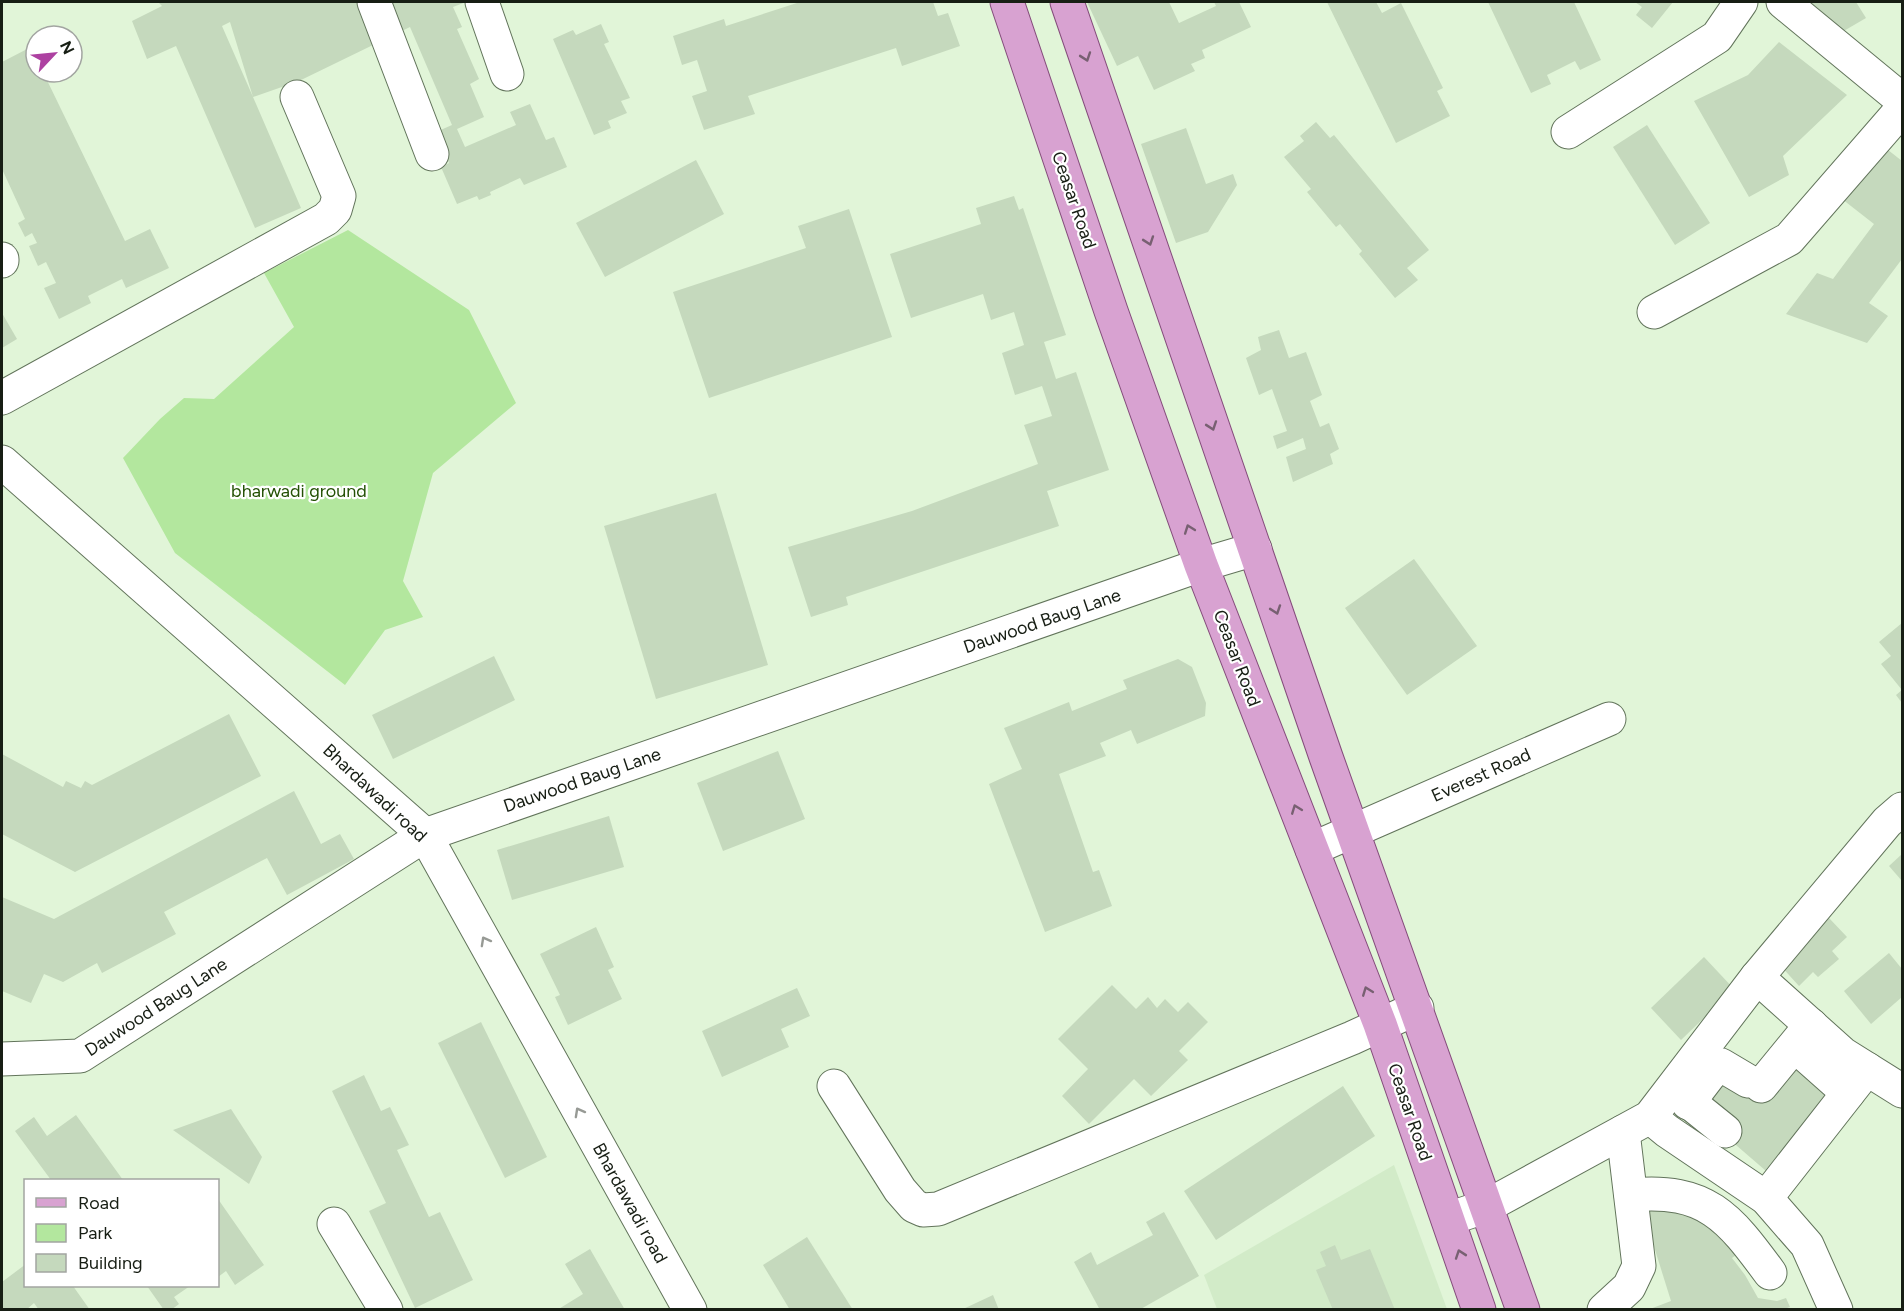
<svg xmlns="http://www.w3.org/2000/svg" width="1904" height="1311" font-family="Figtree,sans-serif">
	<rect width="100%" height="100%" fill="#e1f5d8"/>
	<polygon fill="#d2ebc8" points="1394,1165 1447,1309 1217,1309 1204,1275"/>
	<polygon fill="#b3e79e" points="348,230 469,310 516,403 433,473 403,581 423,617 385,630 345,685 175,553 123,458 160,419 184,398 214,399 294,327 264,273"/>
	<g fill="#c5d9bd" fill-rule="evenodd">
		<path d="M 158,2 L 235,2 L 236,3 L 241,2 L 466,2 L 453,7 L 462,27 L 457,29 L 479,79 L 470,84 L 484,117 L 457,129 L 465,147 L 516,125 L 510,112 L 530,104 L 546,140 L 554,137 L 567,167 L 524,185 L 520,178 L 490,192 L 491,195 L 479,200 L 477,196 L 457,204 L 441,167 L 449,163 L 436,132 L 452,125 L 410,27 L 299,81 L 253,97 L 301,208 L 255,228 L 176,46 L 147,59 L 132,21 L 162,6 ZM 230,22 L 253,97 L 222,26 Z"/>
		<polygon points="800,2 933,2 938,16 948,13 960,46 902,66 896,48 748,96 755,114 704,130 692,96 707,91 697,60 682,65 673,36 724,19 726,26"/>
		<polygon points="1087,2 1169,2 1179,23 1216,6 1214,2 1239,2 1251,27 1202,50 1205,58 1191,64 1195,71 1154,90 1138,56 1117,66"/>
		<polygon points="1327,2 1376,2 1382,13 1401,3 1443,88 1437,91 1450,116 1396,143"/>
		<polygon points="1488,2 1574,2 1601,60 1580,70 1575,61 1547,75 1551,84 1531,93"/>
		<polygon points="1635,2 1673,2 1652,28 1636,15 1642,7"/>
		<polygon points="1809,2 1856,2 1866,18 1830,39"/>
		<polygon points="601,24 609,42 604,44 630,98 621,101 627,113 608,121 611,128 594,135 553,39 573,30 576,35"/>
		<polygon points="1779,42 1847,95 1783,156 1789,175 1749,197 1694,101 1748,75"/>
		<polygon points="31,47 36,57 36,72 43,72 125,241 150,229 169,268 126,288 122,279 88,296 91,303 59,319 44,288 56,283 46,262 38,266 29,246 37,243 32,233 25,237 18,223 25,219 2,169 2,62"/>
		<polygon points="1316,122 1330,138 1334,135 1429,250 1407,268 1418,280 1395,298 1359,254 1362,251 1340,224 1336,227 1307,192 1311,189 1284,157 1304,141 1300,136"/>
		<polygon points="1647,125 1710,223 1675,245 1613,147"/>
		<polygon points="1186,128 1206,184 1233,174 1237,185 1208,232 1176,243 1141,144"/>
		<polygon points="1883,146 1902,161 1902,259 1869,303 1888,316 1867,343 1786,314 1817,273 1833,279 1874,224 1842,199"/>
		<polygon points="696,160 724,214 605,277 576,223"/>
		<polygon points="1014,196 1019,210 1023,208 1066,335 1044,342 1056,379 1076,372 1109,470 1047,491 1059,526 846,597 848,605 811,617 788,547 912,511 1038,464 1024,425 1052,416 1042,386 1015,395 1002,353 1024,345 1014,312 991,320 983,294 911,318 890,254 981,224 976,208"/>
		<polygon points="849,209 892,337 709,398 673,292 806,248 798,226"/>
		<polygon points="2,313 17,339 2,348"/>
		<polygon points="1279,330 1289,358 1306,352 1322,395 1310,401 1320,427 1329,423 1339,449 1330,454 1333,464 1293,482 1286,457 1306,449 1303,438 1277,449 1273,436 1287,431 1272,389 1259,395 1246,358 1261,350 1258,337"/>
		<polygon points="716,493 768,665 656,699 604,526"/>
		<polygon points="1414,559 1477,646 1407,695 1345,608"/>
		<polygon points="1902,623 1902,703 1896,695 1902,690 1881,664 1891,656 1879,642"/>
		<polygon points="494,656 515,700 393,759 372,715"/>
		<polygon points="1178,659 1192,667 1206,703 1205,716 1137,744 1131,730 1100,743 1106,756 1059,774 1093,872 1099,870 1112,906 1045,932 989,784 1022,769 1004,728 1069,702 1072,711 1127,689 1123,680"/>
		<polygon points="229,714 261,776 75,872 2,834 2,754 63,787 66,781 81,788 85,781 92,785"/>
		<polygon points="778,751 805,819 723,851 697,783"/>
		<polygon points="294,791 321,844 340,834 354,859 287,895 267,858 164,912 176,934 102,973 97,963 63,982 44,974 31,1003 2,991 2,897 54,919"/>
		<polygon points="609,816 624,867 512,900 497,850"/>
		<polygon points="1902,854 1902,881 1889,866"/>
		<polygon points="1829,918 1847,937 1832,951 1839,959 1818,977 1813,972 1799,986 1779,964"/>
		<polygon points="596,927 614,967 608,970 622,999 568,1025 555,997 560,995 540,954"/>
		<polygon points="1889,953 1902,969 1902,997 1871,1024 1844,991"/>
		<polygon points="1704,957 1734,989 1681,1040 1651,1008"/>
		<polygon points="1112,985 1136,1009 1148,997 1157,1008 1165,999 1178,1012 1188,1002 1208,1022 1179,1051 1188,1060 1151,1096 1134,1079 1089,1124 1062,1096 1088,1069 1058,1039"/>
		<polygon points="797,988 810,1016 781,1029 789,1047 722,1077 702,1031"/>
		<polygon points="481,1022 547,1157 505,1178 438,1043"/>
		<polygon points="1795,1059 1840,1101 1773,1177 1729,1139 1704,1099 1726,1072 1778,1080"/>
		<polygon points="364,1075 381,1111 390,1107 409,1145 397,1150 429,1217 440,1212 473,1280 415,1308 369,1211 386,1203 332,1091"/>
		<polygon points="1343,1086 1375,1136 1216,1240 1184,1191"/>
		<polygon points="231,1109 262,1157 249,1184 173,1130"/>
		<polygon points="76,1115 123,1180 51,1180 15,1131 34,1117 47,1136"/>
		<polygon points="1647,1198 1685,1207 1743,1250 1732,1258 1745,1275 1758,1298 1777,1301 1786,1298 1790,1307 1784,1309 1650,1309 1671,1301 1651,1237"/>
		<polygon points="218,1199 264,1265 235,1285 226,1271 218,1277"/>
		<polygon points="1164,1212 1199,1276 1139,1310 1100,1310 1074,1262 1091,1252 1097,1265 1153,1235 1146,1222"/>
		<polygon points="807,1237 853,1310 790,1310 763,1265"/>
		<polygon points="1335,1245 1341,1260 1370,1249 1395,1310 1333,1310 1316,1270 1326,1266 1320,1252"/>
		<polygon points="590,1249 625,1310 557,1310 583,1294 565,1264"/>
		<polygon points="26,1264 26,1286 73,1286 90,1310 39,1310 34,1303 26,1310 2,1310 2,1282"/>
		<polygon points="147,1286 190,1286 174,1297 179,1304 171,1310 164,1310"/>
		<polygon points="993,1295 999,1310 961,1310"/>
	</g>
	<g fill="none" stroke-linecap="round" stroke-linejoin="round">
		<g stroke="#62745b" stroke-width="35">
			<g id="minor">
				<polyline points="374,2 432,154"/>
				<polyline points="482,2 507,74"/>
				<polyline points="1783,2 1902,100"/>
				<polyline points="1568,132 1717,37 1741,2"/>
				<polyline points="2,259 2,261"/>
				<polyline points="1654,312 1789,239 1902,109"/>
				<polyline points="2,398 326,219 335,210 339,196 297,97"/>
				<polyline points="2,462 425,835 690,1310"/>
				<polyline points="1312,849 1609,719"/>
				<polyline points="1757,977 1843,1054 1902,1091"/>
				<polyline points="1795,1046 1848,1093"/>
				<polyline points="2,1059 80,1056 425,835 1201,565 1255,549"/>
				<polyline points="834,1086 900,1190 914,1206 923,1210 938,1209 1352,1038 1417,1008"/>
				<polyline points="1761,1086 1811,1025"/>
				<polyline points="1689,1102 1725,1131"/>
				<polyline points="1688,1103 1714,1069 1721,1065 1748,1081"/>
				<polyline points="1650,1117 1667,1131 1766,1198 1807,1245 1836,1310"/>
				<path d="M 1631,1195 C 1706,1188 1729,1217 1770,1273"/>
				<polyline points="1766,1198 1867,1069"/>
				<polyline points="1448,1219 1487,1206 1650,1117 1757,977 1887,822 1902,809"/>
				<polyline points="334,1224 386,1310"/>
				<polyline points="1604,1310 1629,1287 1639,1266 1623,1132"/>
			</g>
		</g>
		<g stroke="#844c7b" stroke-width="35">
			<g id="major">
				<polyline points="1007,2 1111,311 1201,565 1380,1024 1479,1310"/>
				<polyline points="1067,2 1326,757 1523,1310"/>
			</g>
		</g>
		<use href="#minor" stroke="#fff" stroke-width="33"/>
		<use href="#major" stroke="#d8a2d1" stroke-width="33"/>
	</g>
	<defs><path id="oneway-chevron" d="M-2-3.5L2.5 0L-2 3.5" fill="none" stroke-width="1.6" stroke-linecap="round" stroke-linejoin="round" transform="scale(1.5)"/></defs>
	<g stroke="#786072">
		<use href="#oneway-chevron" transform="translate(1086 57) rotate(71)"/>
		<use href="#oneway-chevron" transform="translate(1149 241) rotate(71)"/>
		<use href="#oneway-chevron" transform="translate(1212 426) rotate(71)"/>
		<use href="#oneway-chevron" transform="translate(1189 529) rotate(-110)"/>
		<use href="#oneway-chevron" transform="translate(1276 610) rotate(71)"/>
		<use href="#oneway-chevron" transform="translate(1296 809) rotate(-111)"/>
		<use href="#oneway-chevron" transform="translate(1367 991) rotate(-111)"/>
		<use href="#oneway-chevron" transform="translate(1460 1254) rotate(-109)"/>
	</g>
	<g stroke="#979a95">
		<use href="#oneway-chevron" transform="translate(485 941) rotate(-119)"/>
		<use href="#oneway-chevron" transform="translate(579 1112) rotate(-119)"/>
	</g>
	<g text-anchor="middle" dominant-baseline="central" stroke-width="4.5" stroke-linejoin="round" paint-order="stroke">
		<g font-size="18" fill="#171e14" stroke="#fff">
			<text transform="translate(1074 200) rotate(71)">Ceasar Road</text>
			<text transform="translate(1042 621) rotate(-19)">Dauwood Baug Lane</text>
			<text transform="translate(1237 658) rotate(69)">Ceasar Road</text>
			<text transform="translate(1481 775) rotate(-24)">Everest Road</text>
			<text transform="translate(582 780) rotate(-19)">Dauwood Baug Lane</text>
			<text transform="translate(375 793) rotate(43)">Bhardawadi road</text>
			<text transform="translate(156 1007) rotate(-33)">Dauwood Baug Lane</text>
			<text transform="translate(1410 1112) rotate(71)">Ceasar Road</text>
			<text transform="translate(630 1203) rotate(61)">Bhardawadi road</text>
		</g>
		<g font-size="18" fill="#245105" stroke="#fff">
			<text x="299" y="491">bharwadi ground</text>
		</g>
	</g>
	<rect width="1904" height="1311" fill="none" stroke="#171e14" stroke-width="6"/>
	<rect x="24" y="1179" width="195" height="108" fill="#ffffff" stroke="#a2a5a1" stroke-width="1.5"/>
	<rect x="36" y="1198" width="30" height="9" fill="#d8a2d1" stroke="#a2a5a1" stroke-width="1.5"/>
	<text x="78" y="1209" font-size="18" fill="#171e14">Road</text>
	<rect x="36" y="1224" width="30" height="18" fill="#b3e79e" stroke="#a2a5a1" stroke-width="1.5"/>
	<text x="78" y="1239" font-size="18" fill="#171e14">Park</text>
	<rect x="36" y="1254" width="30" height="18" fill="#c5d9bd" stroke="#a2a5a1" stroke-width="1.5"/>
	<text x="78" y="1269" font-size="18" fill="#171e14">Building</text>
	<g transform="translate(54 54) rotate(64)"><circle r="28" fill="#ffffff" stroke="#a2a5a1" stroke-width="1.5"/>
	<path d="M0-4.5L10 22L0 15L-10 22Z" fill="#ad41a1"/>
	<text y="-9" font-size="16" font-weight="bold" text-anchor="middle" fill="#171e14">N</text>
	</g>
</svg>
